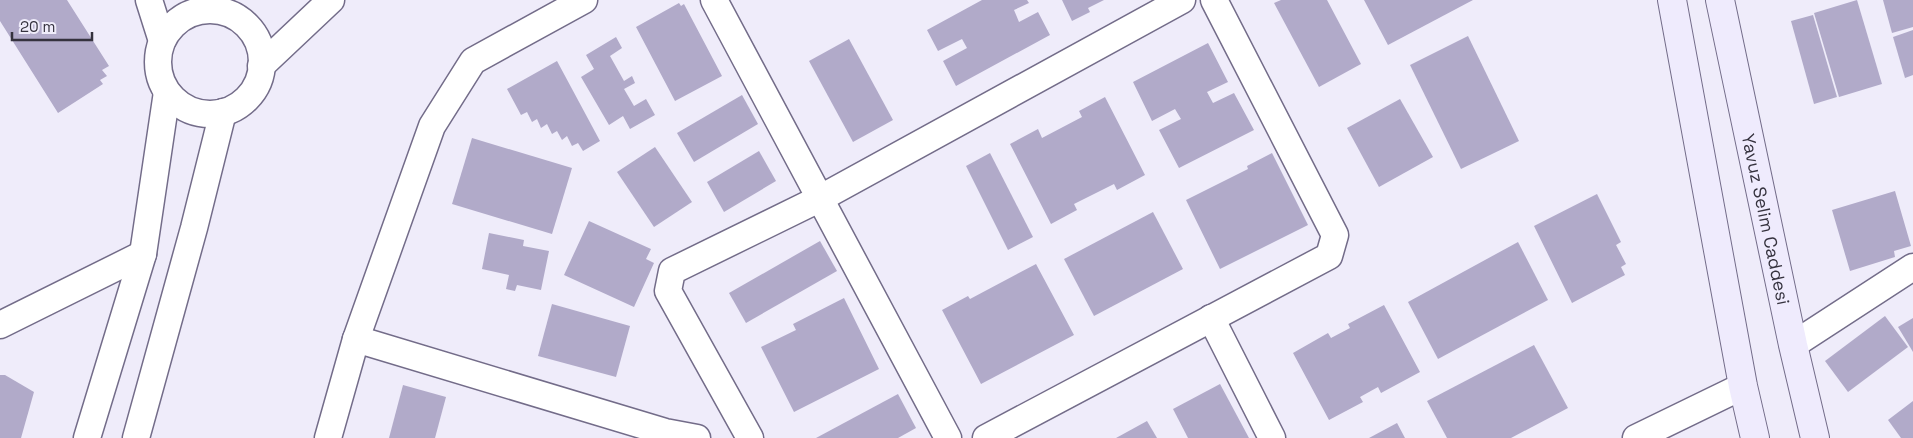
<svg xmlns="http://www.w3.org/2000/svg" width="1913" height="438" font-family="'Space Grotesk',sans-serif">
	<rect width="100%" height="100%" fill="#efecfa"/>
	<g fill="#b1aac9">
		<polygon points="0,0 67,0 109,66 102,70 107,76 100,80 103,84 58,113 0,21"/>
		<polygon points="982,0 1027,0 1029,3 1014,10 1019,22 1038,12 1050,35 956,86 943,61 967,48 962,39 938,51 927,30"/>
		<polygon points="1062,0 1104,0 1088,8 1090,12 1072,21"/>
		<polygon points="1281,0 1327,0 1361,64 1319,87 1274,3"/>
		<polygon points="1364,0 1473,0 1388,45"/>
		<polygon points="1857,0 1882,84 1839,97 1814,13"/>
		<polygon points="1883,0 1913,0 1913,27 1892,33"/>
		<polygon points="679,3 681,6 684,4 722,76 675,101 636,27"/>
		<polygon points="1813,15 1837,97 1814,104 1791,21"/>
		<polygon points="1913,30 1913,75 1905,78 1893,37"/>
		<polygon points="1468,36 1519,141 1461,169 1410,65"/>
		<polygon points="616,37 622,48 610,56 624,81 632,76 635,83 624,89 634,106 646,99 655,115 630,129 623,116 609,125 581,77 594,69 586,55"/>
		<polygon points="849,39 893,120 853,142 809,61"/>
		<polygon points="1208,43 1228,82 1207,92 1213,103 1234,93 1254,130 1179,168 1159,130 1181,119 1175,109 1152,121 1133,82"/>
		<polygon points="557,61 600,141 583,151 578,143 572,146 567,136 562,140 557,131 552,134 547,124 541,128 537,119 532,122 527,112 521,115 507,89"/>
		<polygon points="742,95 758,124 694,162 677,133"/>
		<polygon points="1105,97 1145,175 1117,190 1114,184 1074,204 1077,210 1051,224 1010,144 1038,129 1042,138 1082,117 1079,111"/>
		<polygon points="1400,99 1433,157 1379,187 1347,128"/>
		<polygon points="472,138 572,168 552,234 452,204"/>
		<polygon points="655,147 692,202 654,227 617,172"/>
		<polygon points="759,151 776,181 724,212 707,182"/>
		<polygon points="990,153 1033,237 1008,250 966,166"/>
		<polygon points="1272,153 1308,225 1220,269 1186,200 1248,169 1247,166"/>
		<polygon points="1895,191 1911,246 1894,251 1895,257 1850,271 1832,210"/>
		<polygon points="1597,194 1621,242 1616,245 1626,264 1621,267 1625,275 1572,303 1534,226"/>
		<polygon points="1153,212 1183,269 1094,316 1064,259"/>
		<polygon points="589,221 651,249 646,259 654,263 634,307 564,275"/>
		<polygon points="489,233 524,240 523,246 549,251 541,290 517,285 515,291 506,289 509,275 482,269"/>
		<polygon points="820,241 837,271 746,323 729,293"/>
		<polygon points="1518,242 1548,300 1438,359 1408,302"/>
		<polygon points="1036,264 1074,335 981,384 942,310 968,296 970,299"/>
		<polygon points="844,298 879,369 794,412 761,347 796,330 793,324"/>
		<polygon points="552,304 630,326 616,377 538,356"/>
		<polygon points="1384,305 1420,372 1381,393 1378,387 1360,397 1363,402 1329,420 1293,353 1328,333 1331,338 1350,328 1348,324"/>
		<polygon points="1885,316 1908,347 1848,392 1825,361"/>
		<polygon points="1913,318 1913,352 1898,327"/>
		<polygon points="1534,345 1568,408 1511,438 1447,438 1427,401"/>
		<polygon points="0,375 5,375 34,392 21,438 0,438"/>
		<polygon points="1220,384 1249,438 1188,438 1173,409"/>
		<polygon points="403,385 446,397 435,438 389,438"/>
		<polygon points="898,394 916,428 898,438 816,438"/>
		<polygon points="1913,401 1913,438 1901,438 1888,420"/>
		<polygon points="1147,421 1157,438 1116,438"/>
		<polygon points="1397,423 1405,438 1369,438"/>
	</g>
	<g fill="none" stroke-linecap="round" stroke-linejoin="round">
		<g stroke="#736c89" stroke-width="29">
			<g id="minor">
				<polyline points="149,0 162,41"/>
				<polyline points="714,0 948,438"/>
				<circle cx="210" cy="62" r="52"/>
				<polyline points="261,66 331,0"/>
				<polyline points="1211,318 1272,438"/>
				<polyline points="0,325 143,254"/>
				<polyline points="356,339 665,432 697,438"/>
				<polyline points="1793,345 1913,267"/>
				<polyline points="87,438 143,254 167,92"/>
				<polyline points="136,438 194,228 223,112"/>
				<polyline points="328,438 356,339 432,126 473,61 584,0"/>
				<polyline points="750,438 668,291 672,271 819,199 1182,0"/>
				<polyline points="986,438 1329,256 1335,235 1214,0"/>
				<polyline points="1636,438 1743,386"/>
			</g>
		</g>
		<g stroke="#736c89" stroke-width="30">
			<g id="secondary">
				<polyline points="1672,0 1743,386 1755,438"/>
				<path id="s1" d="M 1720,0 L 1793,345 L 1815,438"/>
			</g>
		</g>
		<use href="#minor" stroke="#fff" stroke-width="26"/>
		<use href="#secondary" stroke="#efebfd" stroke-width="28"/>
	</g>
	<g text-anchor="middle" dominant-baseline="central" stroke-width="4" stroke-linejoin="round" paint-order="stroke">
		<g font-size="18" fill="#35323e" stroke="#efecfa">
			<text stroke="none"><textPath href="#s1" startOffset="224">Yavuz Selim Caddesi</textPath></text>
		</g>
	</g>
	<path d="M12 32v8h80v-8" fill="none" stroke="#35323e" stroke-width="2.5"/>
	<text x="20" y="32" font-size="15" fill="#35323e" stroke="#efecfa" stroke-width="4" paint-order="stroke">20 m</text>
</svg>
